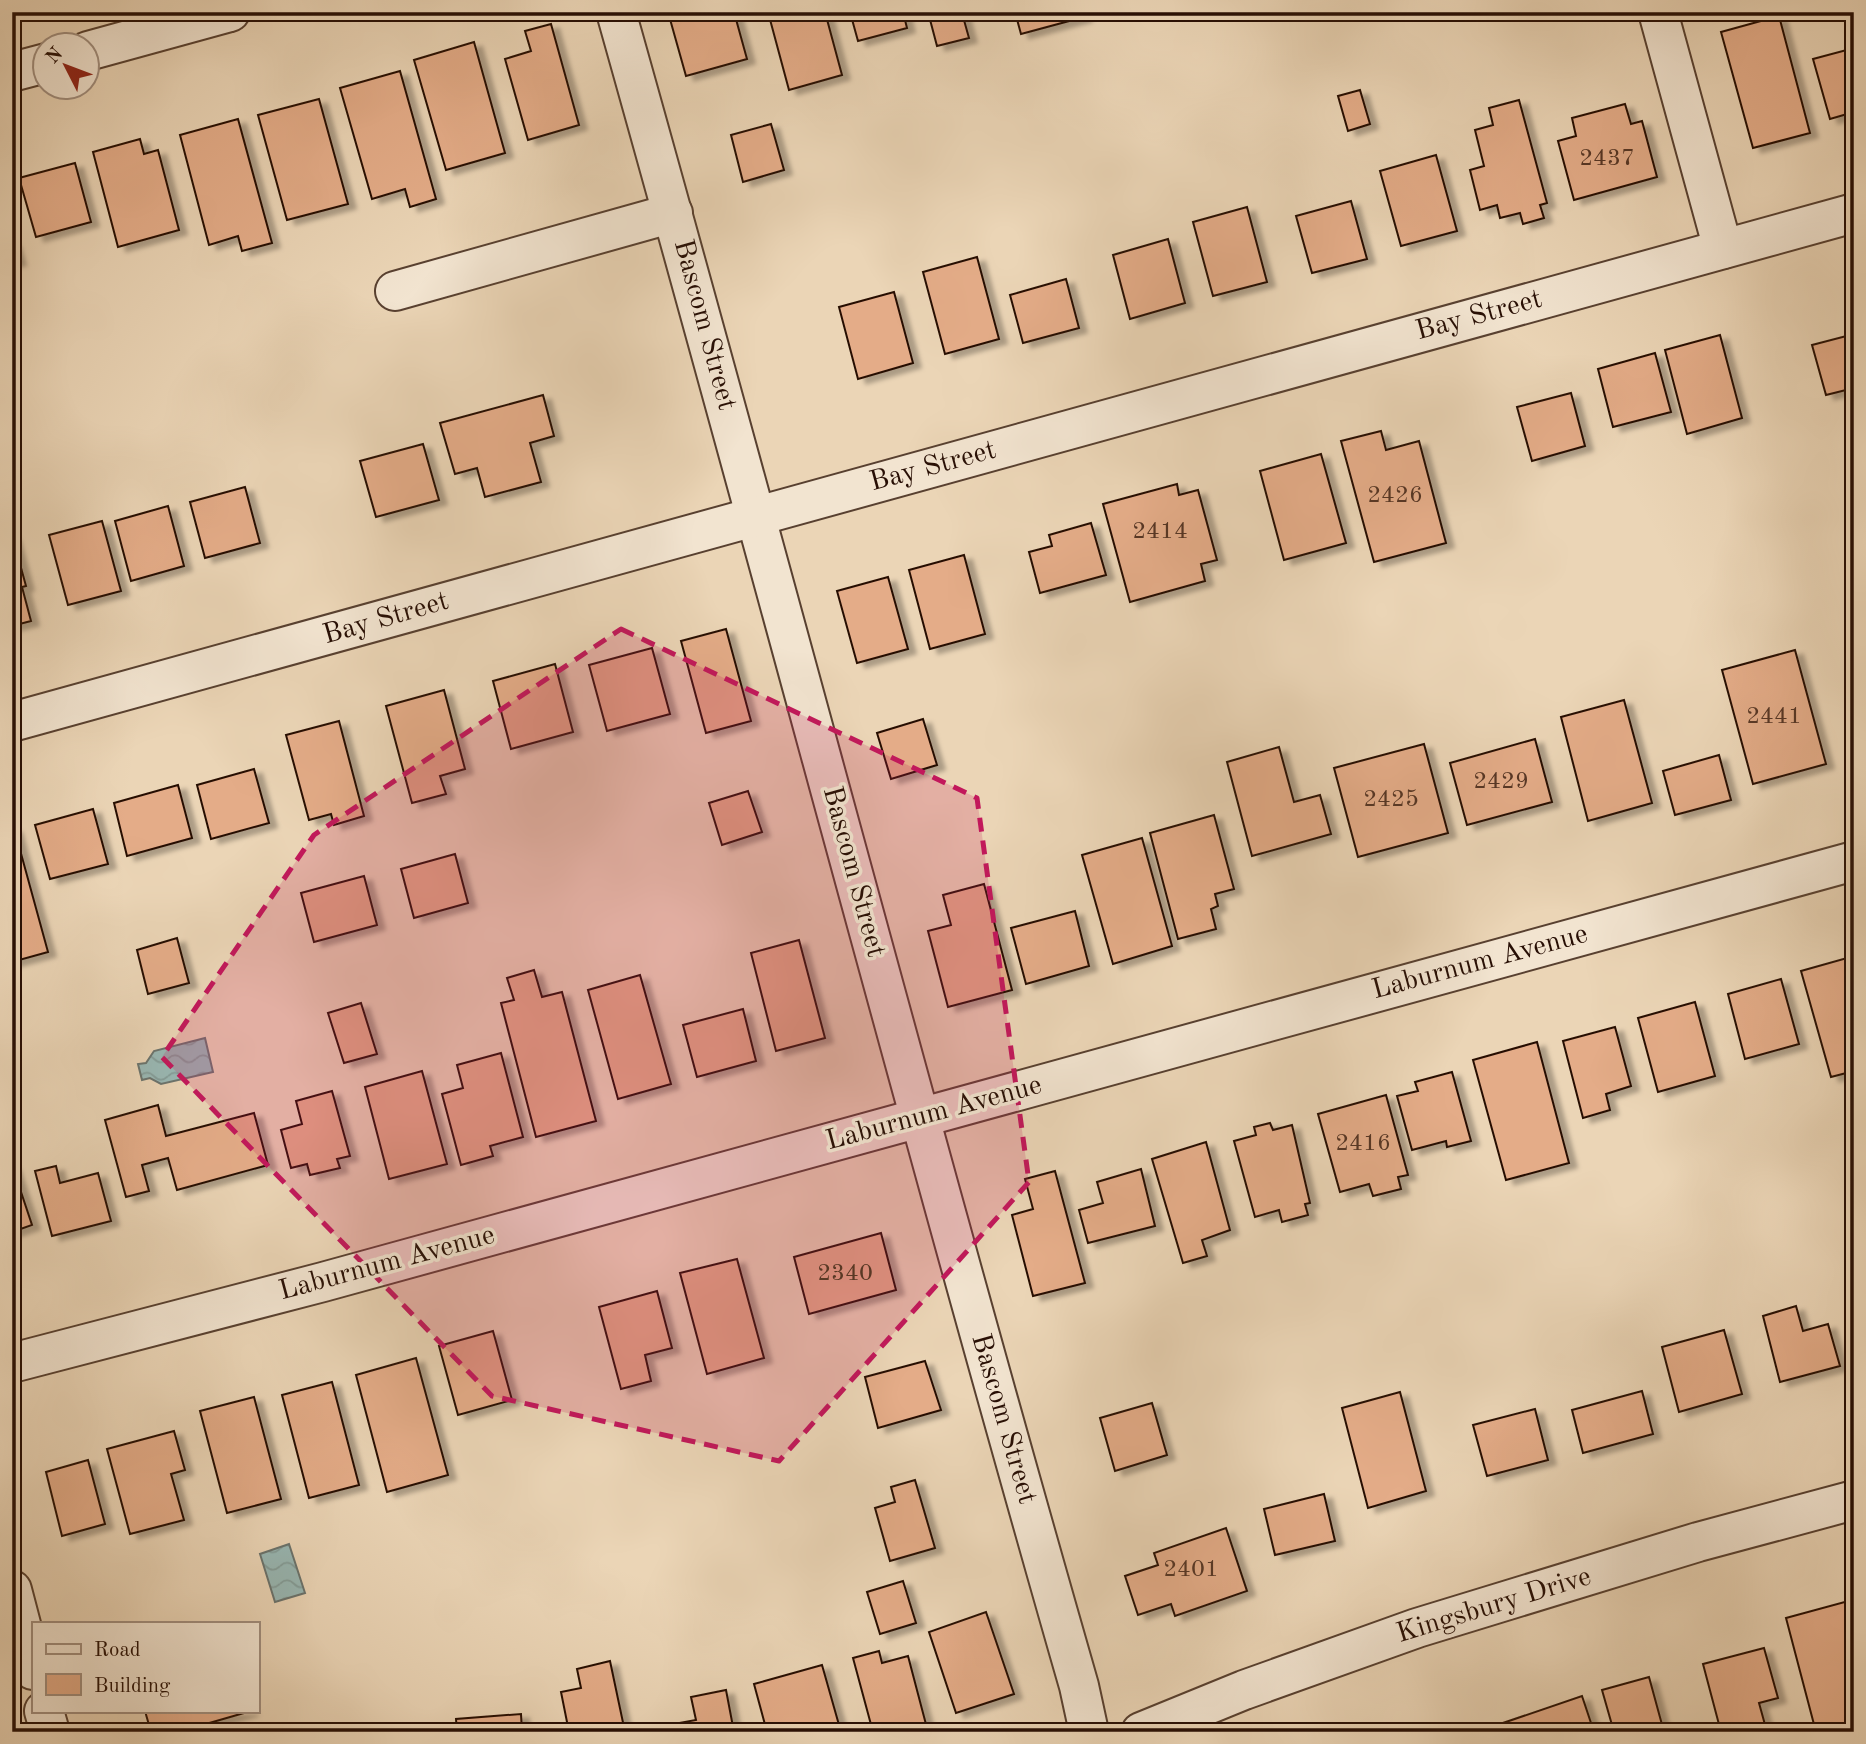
<svg xmlns="http://www.w3.org/2000/svg" width="1866" height="1744" font-family="'Old Standard TT',serif">
	<defs>
		<pattern id="water-waves" width="16" height="10" patternUnits="userSpaceOnUse" patternTransform="scale(1.75)"><rect width="16" height="10" fill="#99b8b4"/><path d="M0 5q4-4 8 0t8 0" fill="none" stroke="#849d99"/></pattern>
		<filter id="shadow"><feDropShadow dx="8" dy="4.5" stdDeviation="2" flood-color="#0004"/></filter>
	</defs>
	<rect width="100%" height="100%" fill="#ebd5b6"/>
	<filter id="stains"><feTurbulence type="fractalNoise" baseFrequency=".00286" numOctaves="4"/><feColorMatrix values="0 0 0 0 .2 0 0 0 0 .09 0 0 0 0 .02 0 0 0 .5 -.17"/></filter>
	<radialGradient id="worn" r=".72"><stop offset=".6" stop-color="#630" stop-opacity="0"/><stop offset="1" stop-color="#630" stop-opacity=".3"/></radialGradient>
	<g fill="url(#water-waves)" stroke="#6b746e" stroke-width="2">
		<polygon points="205,1038 213,1072 161,1084 150,1078 142,1080 138,1064 146,1063 154,1051"/>
		<polygon points="289,1544 305,1593 275,1602 260,1554"/>
	</g>
	<g fill="#e4ac88" stroke="#270e04" stroke-width="2" filter="url(#shadow)">
		<polygon points="668,12 734,12 747,59 686,76"/>
		<polygon points="768,12 825,12 842,75 789,90"/>
		<polygon points="850,12 903,12 907,28 858,41"/>
		<polygon points="928,12 964,12 962,13 969,38 937,46"/>
		<polygon points="1015,12 1082,12 1084,17 1021,34"/>
		<polygon points="1779,16 1810,133 1753,148 1721,32"/>
		<polygon points="551,24 579,125 528,140 505,59 531,51 525,31"/>
		<polygon points="474,42 505,153 446,170 414,60"/>
		<polygon points="1854,48 1854,112 1830,119 1813,59"/>
		<polygon points="400,71 436,199 410,207 405,189 372,199 340,88"/>
		<polygon points="1360,90 1370,124 1348,131 1338,96"/>
		<polygon points="319,99 348,204 287,220 258,115"/>
		<polygon points="1519,100 1547,203 1540,205 1544,218 1523,224 1520,213 1500,218 1497,205 1480,210 1470,170 1484,166 1475,130 1493,125 1489,108"/>
		<polygon points="1625,104 1631,124 1642,121 1657,177 1574,200 1558,141 1576,136 1572,118"/>
		<polygon points="238,119 272,243 242,251 238,236 209,245 180,135"/>
		<polygon points="771,124 784,170 743,182 731,135"/>
		<polygon points="140,139 144,154 158,150 179,230 118,247 93,152"/>
		<polygon points="1436,155 1457,231 1401,246 1380,171"/>
		<polygon points="75,163 91,222 36,237 19,178"/>
		<polygon points="1351,201 1367,259 1312,273 1296,216"/>
		<polygon points="1247,207 1267,282 1213,296 1193,222"/>
		<polygon points="1168,239 1185,303 1130,319 1113,255"/>
		<polygon points="12,241 18,261 12,262"/>
		<polygon points="977,257 999,339 945,354 923,272"/>
		<polygon points="1066,279 1079,328 1023,343 1010,295"/>
		<polygon points="894,292 913,363 858,379 839,307"/>
		<polygon points="1854,334 1854,388 1826,395 1812,345"/>
		<polygon points="1720,335 1742,418 1687,434 1665,350"/>
		<polygon points="1655,353 1671,412 1613,427 1598,369"/>
		<polygon points="1571,393 1585,446 1532,461 1517,407"/>
		<polygon points="543,395 554,436 530,443 541,482 485,497 477,468 455,474 440,423"/>
		<polygon points="1381,431 1386,450 1419,441 1446,543 1374,562 1341,441"/>
		<polygon points="423,444 439,500 376,517 360,461"/>
		<polygon points="1321,454 1346,543 1284,560 1260,471"/>
		<polygon points="1177,484 1179,495 1198,490 1217,560 1201,564 1205,581 1130,602 1103,504"/>
		<polygon points="245,487 260,543 205,558 190,502"/>
		<polygon points="168,506 184,566 131,581 115,521"/>
		<polygon points="102,521 121,591 68,605 49,535"/>
		<polygon points="1091,523 1106,575 1040,593 1029,552 1052,546 1049,535"/>
		<polygon points="12,535 26,586 22,587 31,621 12,626"/>
		<polygon points="964,555 985,634 930,649 909,570"/>
		<polygon points="888,577 908,649 857,663 837,591"/>
		<polygon points="726,629 751,721 706,733 681,641"/>
		<polygon points="652,648 670,714 607,731 589,665"/>
		<polygon points="1795,650 1826,764 1753,784 1722,670"/>
		<polygon points="555,664 573,732 511,749 493,681"/>
		<polygon points="444,690 465,769 440,776 446,794 412,803 386,706"/>
		<polygon points="1624,700 1652,803 1588,821 1561,717"/>
		<polygon points="923,719 937,765 891,779 877,733"/>
		<polygon points="339,721 364,816 334,825 331,814 309,820 286,735"/>
		<polygon points="1535,739 1552,802 1467,825 1450,763"/>
		<polygon points="1424,744 1448,833 1358,857 1334,768"/>
		<polygon points="1279,747 1294,802 1320,795 1331,834 1252,856 1227,762"/>
		<polygon points="1719,755 1731,800 1675,815 1663,771"/>
		<polygon points="254,769 269,823 211,839 197,785"/>
		<polygon points="178,785 192,838 127,856 114,803"/>
		<polygon points="748,791 762,832 722,845 709,803"/>
		<polygon points="93,809 108,864 50,879 35,825"/>
		<polygon points="1214,815 1234,889 1215,894 1218,906 1211,909 1216,929 1178,939 1150,833"/>
		<polygon points="14,828 48,952 12,962 12,829"/>
		<polygon points="1142,838 1172,946 1113,964 1082,855"/>
		<polygon points="455,854 468,903 414,918 401,869"/>
		<polygon points="364,876 377,925 314,942 301,893"/>
		<polygon points="984,884 1012,990 948,1007 928,931 951,925 943,895"/>
		<polygon points="1075,911 1089,966 1026,984 1011,928"/>
		<polygon points="177,938 189,983 148,994 137,950"/>
		<polygon points="799,940 825,1038 776,1051 751,953"/>
		<polygon points="1854,956 1854,1071 1831,1077 1801,971"/>
		<polygon points="534,970 542,997 562,992 596,1121 536,1137 501,1003 514,1000 507,978"/>
		<polygon points="640,975 671,1084 618,1099 588,990"/>
		<polygon points="1781,979 1799,1044 1745,1059 1728,994"/>
		<polygon points="1695,1002 1715,1076 1658,1092 1638,1018"/>
		<polygon points="361,1003 377,1054 344,1063 328,1013"/>
		<polygon points="743,1009 756,1061 697,1077 683,1025"/>
		<polygon points="1615,1027 1631,1086 1606,1094 1610,1110 1583,1118 1563,1041"/>
		<polygon points="1537,1042 1569,1163 1506,1180 1473,1060"/>
		<polygon points="501,1053 523,1137 490,1146 493,1156 461,1165 442,1094 463,1088 457,1065"/>
		<polygon points="422,1071 447,1164 389,1179 365,1087"/>
		<polygon points="1452,1072 1471,1141 1447,1147 1446,1141 1412,1150 1397,1096 1418,1091 1415,1082"/>
		<polygon points="332,1091 350,1156 337,1159 340,1168 310,1175 307,1164 291,1168 281,1130 302,1124 296,1101"/>
		<polygon points="1386,1095 1408,1175 1398,1177 1401,1189 1373,1196 1369,1184 1340,1192 1318,1114"/>
		<polygon points="158,1105 166,1136 254,1113 268,1165 177,1190 168,1158 142,1165 149,1191 126,1197 105,1120"/>
		<polygon points="1270,1123 1273,1130 1292,1125 1310,1203 1305,1204 1308,1215 1282,1222 1279,1210 1255,1217 1234,1141 1256,1135 1254,1127"/>
		<polygon points="1206,1142 1230,1230 1202,1240 1207,1256 1183,1263 1152,1159"/>
		<polygon points="12,1165 32,1225 12,1232"/>
		<polygon points="56,1166 60,1183 98,1173 111,1221 52,1236 35,1171"/>
		<polygon points="1141,1169 1155,1226 1088,1243 1079,1210 1103,1203 1097,1182"/>
		<polygon points="1055,1171 1085,1283 1033,1296 1012,1215 1033,1209 1025,1179"/>
		<polygon points="881,1233 896,1290 809,1314 794,1257"/>
		<polygon points="737,1259 764,1358 707,1374 680,1273"/>
		<polygon points="657,1291 672,1348 645,1355 651,1381 621,1389 599,1307"/>
		<polygon points="1796,1306 1803,1331 1828,1324 1840,1366 1780,1382 1763,1316"/>
		<polygon points="1724,1330 1742,1394 1679,1412 1662,1347"/>
		<polygon points="493,1331 512,1400 458,1415 439,1346"/>
		<polygon points="416,1358 448,1475 387,1492 356,1375"/>
		<polygon points="925,1361 941,1410 878,1428 865,1377"/>
		<polygon points="332,1382 359,1485 309,1498 282,1395"/>
		<polygon points="1642,1391 1653,1434 1583,1453 1572,1410"/>
		<polygon points="1400,1392 1426,1491 1368,1508 1342,1408"/>
		<polygon points="254,1397 281,1499 227,1513 200,1411"/>
		<polygon points="1152,1403 1167,1455 1115,1471 1100,1418"/>
		<polygon points="1535,1409 1548,1460 1487,1476 1473,1425"/>
		<polygon points="174,1431 185,1470 171,1474 184,1520 130,1534 107,1449"/>
		<polygon points="88,1460 105,1524 62,1536 46,1472"/>
		<polygon points="915,1480 935,1548 890,1561 875,1508 895,1502 891,1487"/>
		<polygon points="1324,1494 1335,1541 1275,1555 1264,1509"/>
		<polygon points="1226,1528 1247,1591 1175,1616 1171,1604 1138,1615 1125,1576 1158,1565 1154,1553"/>
		<polygon points="903,1581 916,1623 880,1634 867,1592"/>
		<polygon points="1852,1600 1854,1732 1839,1732 1838,1726 1816,1732 1786,1618"/>
		<polygon points="986,1612 1014,1694 956,1713 929,1632"/>
		<polygon points="1764,1648 1778,1698 1759,1703 1767,1732 1721,1732 1703,1664"/>
		<polygon points="879,1651 882,1663 908,1656 928,1732 873,1732 853,1658"/>
		<polygon points="610,1661 625,1732 569,1732 561,1692 581,1688 577,1669"/>
		<polygon points="822,1665 841,1732 767,1732 754,1684"/>
		<polygon points="1649,1677 1664,1732 1614,1732 1602,1690"/>
		<polygon points="726,1690 734,1732 658,1732 657,1727 696,1720 691,1697"/>
		<polygon points="1582,1696 1594,1732 1506,1732 1503,1723"/>
		<polygon points="145,1711 251,1711 178,1732 151,1732"/>
		<polygon points="521,1714 522,1732 457,1732 456,1719"/>
	</g>
	<g fill="none" stroke-linecap="round" stroke-linejoin="round">
		<g stroke="#584030" stroke-width="42">
			<g id="minor">
				<path d="M 616,12 C 773,569 919,1129 1079,1686 L 1089,1732"/>
				<polyline points="1658,12 1723,249"/>
				<polyline points="88,51 230,12"/>
				<polyline points="12,72 46,63"/>
				<polyline points="395,291 673,213"/>
				<polyline points="12,722 1854,213"/>
				<polyline points="12,1363 323,1282 1854,861"/>
				<polyline points="12,1590 33,1670"/>
				<polyline points="44,1711 50,1732"/>
				<polyline points="1141,1732 1244,1690 1417,1628 1698,1542 1854,1500"/>
			</g>
		</g>
		<use href="#minor" stroke="#f2e4d0" stroke-width="38"/>
	</g>
	<path fill="#c2185b" fill-opacity="0.2" stroke="#c2185b" stroke-width="5" stroke-dasharray="14 9" stroke-linejoin="round" d="M 621,629 L 977,798 L 1029,1182 L 779,1461 L 492,1396 L 162,1057 L 314,835 Z"/>
	<g text-anchor="middle" dominant-baseline="central" stroke-width="7" stroke-linejoin="round" paint-order="stroke">
		<g font-size="24" fill="#563625">
			<text x="1607" y="159">2437</text>
			<text x="1395" y="496">2426</text>
			<text x="1160" y="532">2414</text>
			<text x="1774" y="717">2441</text>
			<text x="1501" y="782">2429</text>
			<text x="1391" y="800">2425</text>
			<text x="1363" y="1144">2416</text>
			<text x="845" y="1274">2340</text>
			<text x="1191" y="1570">2401</text>
		</g>
		<g font-size="28" fill="#270e04" stroke="#f2e4d0">
			<text transform="translate(1479 316) rotate(-15)">Bay Street</text>
			<text transform="translate(704 325) rotate(75)">Bascom Street</text>
			<text transform="translate(933 467) rotate(-15)">Bay Street</text>
			<text transform="translate(386 619) rotate(-16)">Bay Street</text>
			<text transform="translate(853 872) rotate(75)">Bascom Street</text>
			<text transform="translate(1480 963) rotate(-15)">Laburnum Avenue</text>
			<text transform="translate(934 1114) rotate(-15)">Laburnum Avenue</text>
			<text transform="translate(387 1264) rotate(-15)">Laburnum Avenue</text>
			<text transform="translate(1003 1419) rotate(74)">Bascom Street</text>
			<text transform="translate(1494 1606) rotate(-17)">Kingsbury Drive</text>
		</g>
	</g>
	<rect width="1866" height="1744" fill="none" stroke="#ebd5b6" stroke-width="42"/>
	<rect x="14" y="14" width="1838" height="1716" fill="none" stroke="#270e04" stroke-width="3.5"/>
	<rect x="21" y="21" width="1824" height="1702" fill="none" stroke="#270e04" stroke-width="2"/>
	<rect x="32" y="1622" width="228" height="91" fill="#f2e4d0" stroke="#a18e7e" stroke-width="2"/>
	<rect x="46" y="1644" width="35" height="10" fill="#f2e4d0" stroke="#a18e7e" stroke-width="2"/>
	<text x="94" y="1656" font-size="21" fill="#270e04">Road</text>
	<rect x="46" y="1674" width="35" height="21" fill="#e4ac88" stroke="#a18e7e" stroke-width="2"/>
	<text x="94" y="1692" font-size="21" fill="#270e04">Building</text>
	<g transform="translate(66 66) rotate(312)"><circle r="33" fill="#f2e4d0" stroke="#a18e7e" stroke-width="2"/>
	<path d="M0-5L12 26L0 18L-12 26Z" fill="#8f2418"/>
	<text y="-10" font-size="19" font-weight="bold" text-anchor="middle" fill="#270e04">N</text>
	</g>
	<rect width="100%" height="100%" filter="url(#stains)"/>
	<rect width="100%" height="100%" fill="url(#worn)"/>
</svg>
